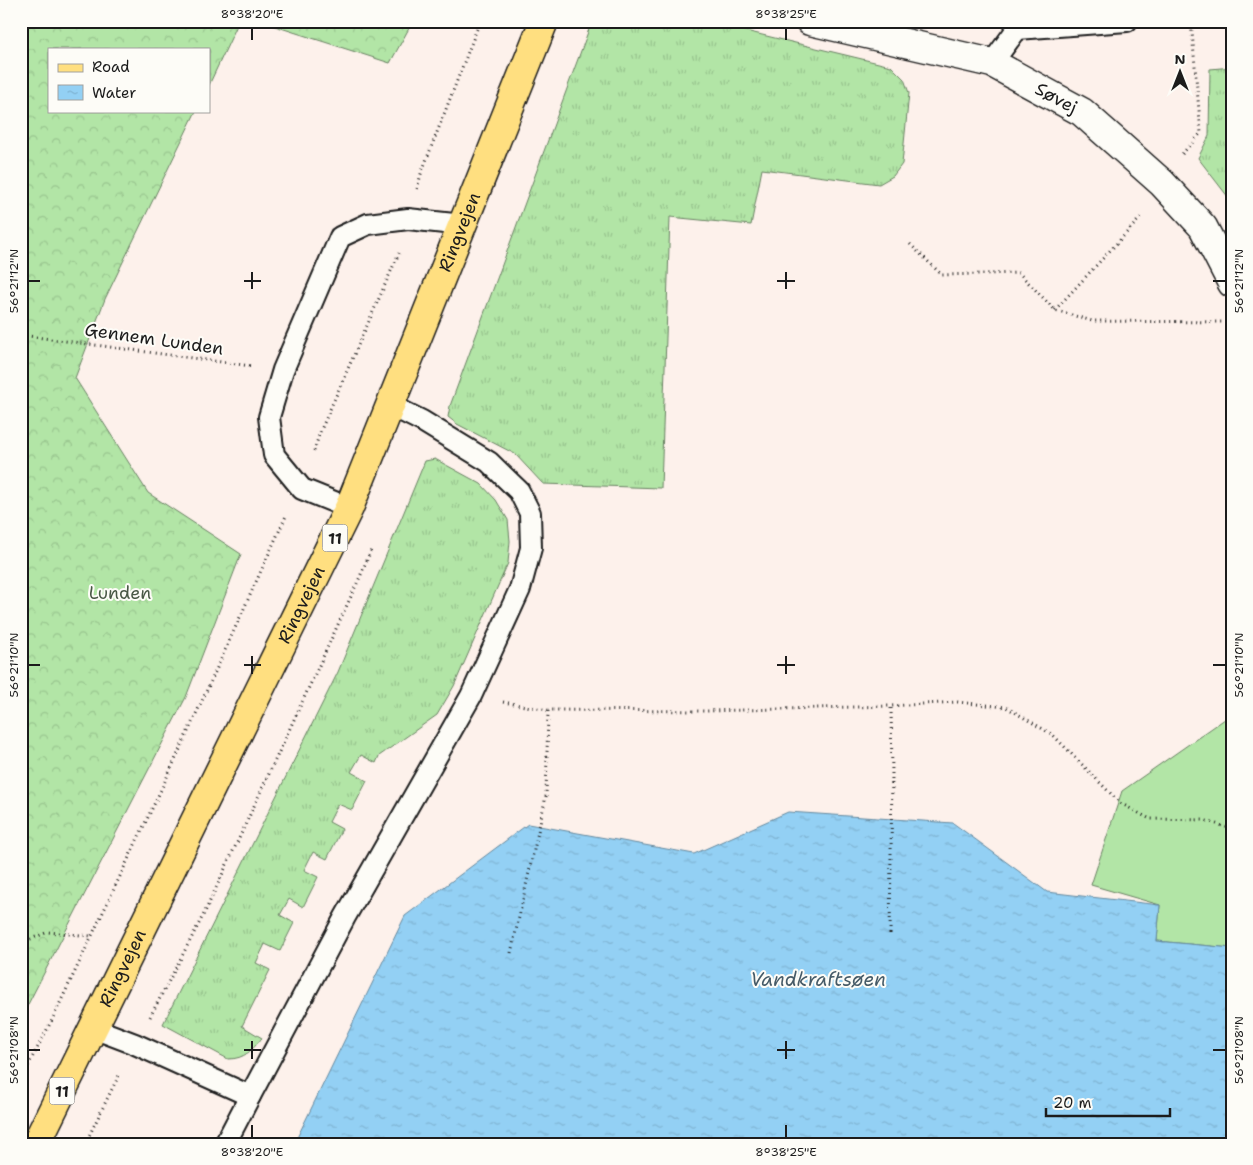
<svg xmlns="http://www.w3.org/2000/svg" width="1253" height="1165" font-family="'Shantell Sans',sans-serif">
	<defs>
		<pattern id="grass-tufts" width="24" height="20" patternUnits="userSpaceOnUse" patternTransform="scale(1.25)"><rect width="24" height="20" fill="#b2e5a6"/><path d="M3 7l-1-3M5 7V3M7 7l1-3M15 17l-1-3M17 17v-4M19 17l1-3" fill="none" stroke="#98c48e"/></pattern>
		<pattern id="forest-crowns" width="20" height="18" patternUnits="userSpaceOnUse" patternTransform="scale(1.25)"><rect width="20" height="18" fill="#b2e5a6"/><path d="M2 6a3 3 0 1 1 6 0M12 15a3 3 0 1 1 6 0" fill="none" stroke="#98c48e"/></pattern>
		<pattern id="water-ripples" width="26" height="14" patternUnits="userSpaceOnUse" patternTransform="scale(1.25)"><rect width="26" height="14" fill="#93d0f4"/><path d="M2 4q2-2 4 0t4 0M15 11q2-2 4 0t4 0" fill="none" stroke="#7eb2d1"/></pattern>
	</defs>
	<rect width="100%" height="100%" fill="#fdf1eb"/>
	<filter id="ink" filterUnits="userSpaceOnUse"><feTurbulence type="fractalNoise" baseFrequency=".02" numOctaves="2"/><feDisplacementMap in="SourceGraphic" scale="10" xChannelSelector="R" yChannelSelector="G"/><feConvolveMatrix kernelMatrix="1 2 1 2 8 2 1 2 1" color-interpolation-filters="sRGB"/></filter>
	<g filter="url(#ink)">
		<g fill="url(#grass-tufts)" stroke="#678061">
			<polygon points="592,21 704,21 891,66 904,79 909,93 902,164 893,176 879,184 762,169 751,225 670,217 661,488 543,484 515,454 457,424 448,417 450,406"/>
			<polygon points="1232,67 1232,202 1198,158 1209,136 1210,69"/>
			<path d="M 435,459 L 481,484 L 496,500 L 508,520 L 510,541 L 508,563 L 454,686 L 437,715 L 379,756 L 376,763 L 361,755 L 351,772 L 367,781 L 352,810 L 338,804 L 329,822 L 342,829 L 327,859 L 313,852 L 304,870 L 318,877 L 303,907 L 289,899 L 280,915 L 294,923 L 280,951 L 265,944 L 256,963 L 270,970 L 242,1026 L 262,1038 C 252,1050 245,1059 228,1059 L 163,1024 L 338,672 L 425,461 Z"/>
		</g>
		<g fill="url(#forest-crowns)" stroke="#678061">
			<polygon points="21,21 239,21 209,85 209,49 49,49 49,111 196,111 105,299 75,378 148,493 241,554 186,697 23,1014 21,1013"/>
			<polygon points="259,21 413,21 390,63"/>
		</g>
		<polygon fill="#b2e5a6" stroke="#678061" points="1232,714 1232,948 1157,941 1160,905 1091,885 1122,791"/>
		<polygon fill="url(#water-ripples)" stroke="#63889e" points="788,812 953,823 1047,892 1160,905 1157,941 1232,948 1232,1144 294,1144 405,916 528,824 694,854"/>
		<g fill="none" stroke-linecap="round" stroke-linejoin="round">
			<g stroke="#1c1c1c" stroke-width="24">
				<g id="service">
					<polyline points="1017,29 1127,21"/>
					<polyline points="992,63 1017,29 1017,21"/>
					<polyline points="349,508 302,489 274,455 269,417 283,370 340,237 368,224 408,219 463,225"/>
					<polyline points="93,1028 135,1044 250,1096 345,917 471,696 520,589 531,548 530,513 519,491 489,462 422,421 390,405"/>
					<polyline points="225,1144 250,1096"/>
				</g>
			</g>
			<g stroke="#1c1c1c" stroke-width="31">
				<g id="minor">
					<path id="s1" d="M 810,21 L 992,63 L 1082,112 L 1162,183 L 1203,227 L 1232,283"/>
				</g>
			</g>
			<g stroke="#1c1c1c" stroke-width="31">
				<g id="primary">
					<path id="s2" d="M 36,1144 L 349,508 L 544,21"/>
				</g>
			</g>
			<g stroke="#1c1c1c" stroke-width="3" stroke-dasharray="1 4" stroke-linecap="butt">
				<polyline points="1182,154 1201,133 1191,21"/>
				<polyline points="417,189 421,174 480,21"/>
				<polyline points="910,244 942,275 1019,273 1055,310 1092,321 1232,322"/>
				<polyline points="1055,310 1143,215"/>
				<polyline points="21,335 251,366"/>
				<polyline points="314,451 320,432 399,253"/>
				<polyline points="503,702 548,710 707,711 891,706 957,702 1006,707 1053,735 1120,803 1150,819 1204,820 1232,829"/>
				<polyline points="890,934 892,774 891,706"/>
				<polyline points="21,943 48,932 91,936"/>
				<polyline points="511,953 546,796 548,710"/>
				<polyline points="150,1017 204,914 360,577 371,550"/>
				<polyline points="21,1079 52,1020 176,758 286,516"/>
				<polyline points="85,1144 120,1073"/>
			</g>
			<use href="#service" stroke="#fdfcf7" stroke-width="20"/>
			<use href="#minor" stroke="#fdfcf7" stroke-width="28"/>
			<use href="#primary" stroke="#ffdf80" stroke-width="28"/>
		</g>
	</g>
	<path fill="none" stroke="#1c1c1c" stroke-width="2" d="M 252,28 L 252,40M 786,28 L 786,40M 252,272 L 252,289M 786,272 L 786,289M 28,281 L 40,281M 244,281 L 261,281M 777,281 L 795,281M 1213,281 L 1226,281M 252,656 L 252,674M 786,656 L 786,674M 28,665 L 40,665M 244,665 L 261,665M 777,665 L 795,665M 1213,665 L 1226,665M 252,1041 L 252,1059M 786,1041 L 786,1059M 28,1050 L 40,1050M 244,1050 L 261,1050M 777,1050 L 795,1050M 1213,1050 L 1226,1050M 252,1125 L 252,1138M 786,1125 L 786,1138"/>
	<g text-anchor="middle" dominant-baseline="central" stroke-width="4" stroke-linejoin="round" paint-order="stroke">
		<g fill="#fdfcf7" stroke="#605f5e" stroke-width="1">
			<rect x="322.5" y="524.5" width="25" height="27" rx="4"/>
			<rect x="49.5" y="1077.5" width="25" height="27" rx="4"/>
		</g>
		<g font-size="16" font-weight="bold" fill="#1c1c1c">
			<text x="335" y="538">11</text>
			<text x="62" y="1091">11</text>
		</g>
		<g font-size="18" fill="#1c1c1c" stroke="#fdfcf7">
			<text stroke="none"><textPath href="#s1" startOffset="260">Søvej</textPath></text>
			<text stroke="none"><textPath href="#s2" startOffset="1006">Ringvejen</textPath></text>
			<text transform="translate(154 339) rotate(8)">Gennem Lunden</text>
			<text stroke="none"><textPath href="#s2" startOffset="601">Ringvejen</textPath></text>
			<text stroke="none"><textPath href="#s2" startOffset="196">Ringvejen</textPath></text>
		</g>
		<g font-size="18" fill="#495845" stroke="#fdfcf7">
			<text x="120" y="593">Lunden</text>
		</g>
		<g font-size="19" font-style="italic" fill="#465b68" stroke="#fdfcf7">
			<text x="818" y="979">Vandkraftsøen</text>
		</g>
	</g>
	<rect width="1253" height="1165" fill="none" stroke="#fdfcf7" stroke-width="55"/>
	<rect x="48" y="48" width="162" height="65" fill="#fdfcf7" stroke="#a3a29f"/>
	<rect x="58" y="64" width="25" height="8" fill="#ffdf80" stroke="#a3a29f"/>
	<text x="92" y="72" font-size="15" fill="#1c1c1c">Road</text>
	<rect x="58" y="85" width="25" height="15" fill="url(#water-ripples)" stroke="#a3a29f"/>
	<text x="92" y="98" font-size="15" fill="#1c1c1c">Water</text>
	<g transform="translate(1180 72)" stroke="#fdfcf7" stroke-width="4" paint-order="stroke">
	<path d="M0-4L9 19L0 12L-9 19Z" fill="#1c1c1c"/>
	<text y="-8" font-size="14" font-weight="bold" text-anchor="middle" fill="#1c1c1c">N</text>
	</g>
	<path d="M1046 1108v8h124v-8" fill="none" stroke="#1c1c1c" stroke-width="2.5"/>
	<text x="1053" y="1108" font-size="15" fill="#1c1c1c" stroke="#fdfcf7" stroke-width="4" paint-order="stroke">20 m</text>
	<rect x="28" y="28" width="1198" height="1110" fill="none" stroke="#1c1c1c" stroke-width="2"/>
	<g font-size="12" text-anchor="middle" fill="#1c1c1c">
		<text x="252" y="18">8°38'20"E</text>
		<text x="786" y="18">8°38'25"E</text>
		<text transform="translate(14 281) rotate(-90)" y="4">56°21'12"N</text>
		<text transform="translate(1239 281) rotate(-90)" y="4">56°21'12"N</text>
		<text transform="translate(14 665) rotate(-90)" y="4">56°21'10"N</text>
		<text transform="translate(1239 665) rotate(-90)" y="4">56°21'10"N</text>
		<text transform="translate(14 1050) rotate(-90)" y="4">56°21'08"N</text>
		<text transform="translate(1239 1050) rotate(-90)" y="4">56°21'08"N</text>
		<text x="252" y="1156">8°38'20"E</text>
		<text x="786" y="1156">8°38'25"E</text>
	</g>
</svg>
